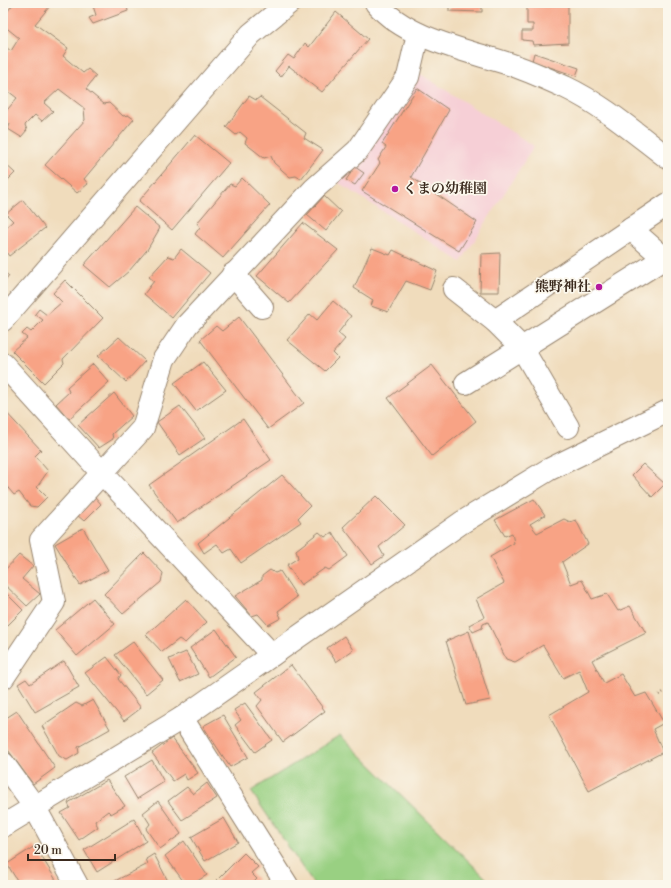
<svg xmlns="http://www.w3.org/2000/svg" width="671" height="888" font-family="'Libre Bodoni','Noto Serif JP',serif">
	<rect width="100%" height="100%" fill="#fbf7ec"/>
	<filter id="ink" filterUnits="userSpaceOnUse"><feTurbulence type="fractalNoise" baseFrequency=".025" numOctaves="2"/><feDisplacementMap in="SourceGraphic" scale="8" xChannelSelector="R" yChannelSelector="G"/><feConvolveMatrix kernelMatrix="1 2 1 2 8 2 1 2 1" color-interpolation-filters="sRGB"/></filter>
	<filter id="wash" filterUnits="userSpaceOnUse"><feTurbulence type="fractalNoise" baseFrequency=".012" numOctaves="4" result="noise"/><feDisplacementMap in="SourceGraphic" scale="16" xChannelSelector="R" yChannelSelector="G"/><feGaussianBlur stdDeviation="0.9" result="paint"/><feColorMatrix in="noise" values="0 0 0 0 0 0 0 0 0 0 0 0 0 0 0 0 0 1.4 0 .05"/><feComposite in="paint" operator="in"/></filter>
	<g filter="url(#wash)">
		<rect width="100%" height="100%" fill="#f0dcbc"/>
		<polygon fill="#f6cfd6" points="419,73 534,146 461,262 336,181"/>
		<polygon fill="#99d082" stroke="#6a7d50" points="340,735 493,885 314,885 251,791"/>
		<g id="blocks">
			<g fill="#f8a385">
				<polygon points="14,3 47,3 50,6 35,24 68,48 63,56 83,73 88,69 96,76 86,89 104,104 109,103 123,116 128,115 134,119 84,179 88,184 77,193 45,165 85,120 84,108 59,89 44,103 53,111 42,121 35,115 25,125 27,130 21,137 8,129 10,124 3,119 3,115 17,98 3,87 3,63 7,57 3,54 3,45 11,51 19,38 3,25 3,17"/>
				<polygon points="92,3 126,3 128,11 93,24 89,18 96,15"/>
				<polygon points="449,3 482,3 482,12 449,11"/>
				<polygon points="527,3 568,3 568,43 533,45 532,41 522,40 522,31 533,31 533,24 527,24"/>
				<polygon points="336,12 368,39 322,92 289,66 281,77 275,71 288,55 294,59 305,43 309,47"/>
				<polygon points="534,53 579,68 576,76 532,61"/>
				<polygon points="417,88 449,110 411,177 477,222 459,251 362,191 380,163 378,160 386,147 382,144"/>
				<polygon points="249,96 256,100 260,97 306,133 304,138 323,150 301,179 296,176 290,177 274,163 271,156 264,158 245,143 247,138 240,132 236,135 226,127"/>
				<polygon points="195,135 229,163 172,230 139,201"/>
				<polygon points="3,162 15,173 3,185"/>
				<polygon points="355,167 364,173 355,185 346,180"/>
				<polygon points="242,178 270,205 223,258 195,234 200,227 197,223 230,184 235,186"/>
				<polygon points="324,196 341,212 326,231 307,215"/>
				<polygon points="23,200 45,228 9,256 3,248 3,227 5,228 13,221 6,214"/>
				<polygon points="135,207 160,228 147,250 129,271 110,287 84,265"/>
				<polygon points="303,223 338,250 289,303 257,276"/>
				<polygon points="372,248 390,255 393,250 437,271 430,290 406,281 388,312 371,306 373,300 354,288"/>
				<polygon points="181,249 210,273 172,318 144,294 154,281 149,277 168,256 174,258"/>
				<polygon points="500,253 499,292 480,292 481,254"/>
				<polygon points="3,271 9,276 3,284"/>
				<polygon points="65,280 103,318 63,359 64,363 44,383 12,351 27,338 22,334 27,329 31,332 43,320 35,314 39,309 47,315 62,302 53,293"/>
				<polygon points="333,301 351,316 338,333 345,339 333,353 338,358 325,371 287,340 310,314 317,320"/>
				<polygon points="239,317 304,403 268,429 200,340 216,326 222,331"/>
				<polygon points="119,337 145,361 126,382 98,356"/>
				<polygon points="203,362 226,390 196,411 174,383"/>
				<polygon points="93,364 109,382 69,419 56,404 69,392 67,387"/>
				<polygon points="432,365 476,421 432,456 388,398"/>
				<polygon points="114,393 132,416 112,434 113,439 99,448 78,425"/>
				<polygon points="180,406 205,438 180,455 157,422"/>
				<polygon points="3,409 41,450 35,456 48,471 37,487 47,497 37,507 30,506 19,492 14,495 3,482"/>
				<polygon points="243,419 271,460 177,523 149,485"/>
				<polygon points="643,464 665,484 652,497 632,475"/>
				<polygon points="282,475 310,506 298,518 301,522 241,563 231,549 224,553 217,544 204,553 198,543"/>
				<polygon points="376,496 405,525 379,547 384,556 372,564 343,527"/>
				<polygon points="95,497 101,504 84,521 77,515"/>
				<polygon points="534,499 545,515 530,524 537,533 564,519 570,522 576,520 588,544 562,562 571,584 582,580 592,599 607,594 618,611 630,606 646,633 592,660 604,683 621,674 635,697 646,693 664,723 653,729 663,752 589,791 549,715 588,692 579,670 563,678 543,645 515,662 506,659 488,622 483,624 482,628 473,632 469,625 484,617 476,599 504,583 490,557 514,543 512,533 505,536 495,520"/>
				<polygon points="83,528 108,570 80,585 55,544"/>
				<polygon points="319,532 325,537 332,532 348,556 329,570 325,568 301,585 287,565 298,558 296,550"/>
				<polygon points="144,553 163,573 161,582 123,614 104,594"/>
				<polygon points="19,555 33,566 22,579 40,594 27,606 3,583 3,572"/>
				<polygon points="270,570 275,573 280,571 297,597 278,611 281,618 268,625 258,614 252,616 235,596 262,580 262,576"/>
				<polygon points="3,590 23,610 6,627 3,624"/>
				<polygon points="93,598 115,624 77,656 55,630"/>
				<polygon points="186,599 207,622 185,643 179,639 162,652 146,635"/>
				<polygon points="216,629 236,657 209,677 190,648"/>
				<polygon points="469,631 490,700 466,705 446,641"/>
				<polygon points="344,636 353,650 336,662 327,648"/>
				<polygon points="133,642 163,680 146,694 115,655"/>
				<polygon points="186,652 198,674 180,682 169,659"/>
				<polygon points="107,657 121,675 118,679 141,708 124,721 85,673"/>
				<polygon points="64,661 79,687 35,712 18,684 26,679 30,684"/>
				<polygon points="291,665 325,711 283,742 257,706 262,700 256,692"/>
				<polygon points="93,700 110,729 78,747 79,753 67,760 59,756 42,726 76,703 82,706"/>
				<polygon points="245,703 272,740 255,752 235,725 241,720 234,710"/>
				<polygon points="17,711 55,768 33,784 3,743 3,720"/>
				<polygon points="223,715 248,757 230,767 203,726"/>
				<polygon points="172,738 198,773 187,780 184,774 173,781 152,753"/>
				<polygon points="152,760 164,782 137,799 124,777"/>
				<polygon points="107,780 125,806 111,814 108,811 95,821 98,827 79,840 61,813 70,808 68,803"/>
				<polygon points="207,783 217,798 182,820 168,801 187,787 193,794"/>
				<polygon points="158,801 181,834 160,849 146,829 150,824 143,813"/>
				<polygon points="224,818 238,842 205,861 191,837"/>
				<polygon points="134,819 146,841 97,872 84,850"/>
				<polygon points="184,841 207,875 191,885 186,885 165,856"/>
				<polygon points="35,846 59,885 20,885 7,864"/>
				<polygon points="244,853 258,867 251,873 257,879 251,885 218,885 215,882"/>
				<polygon points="154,854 170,885 107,885 148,864 146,859"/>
			</g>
		</g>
	</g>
	<g filter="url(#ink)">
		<use href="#blocks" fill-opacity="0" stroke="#96836d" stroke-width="1"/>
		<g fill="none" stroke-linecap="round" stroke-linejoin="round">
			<g stroke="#96836d" stroke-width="24">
				<g id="minor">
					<path d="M 376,3 C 406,39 466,50 509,64 C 528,70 547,79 565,87 C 603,105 635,133 668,158"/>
					<polyline points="631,229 664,258"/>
					<polyline points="233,274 262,307"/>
					<polyline points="454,289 495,321 522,348 568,427"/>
					<polyline points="3,320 251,34 289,3"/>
					<polyline points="495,321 668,204"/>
					<polyline points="3,364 103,474 272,655"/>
					<polyline points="466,383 668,256"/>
					<polyline points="3,678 54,602 41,540 143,428 164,359 187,325 314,189 358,150 408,77 418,34"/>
					<polyline points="182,718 287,885"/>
					<polyline points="3,763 34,806 77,885"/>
					<polyline points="3,826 182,718 461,523 548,470 668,411"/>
				</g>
			</g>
			<polyline stroke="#96836d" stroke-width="2.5" stroke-dasharray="1 3" stroke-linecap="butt" points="659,695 668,689"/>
			<use href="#minor" stroke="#fff" stroke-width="22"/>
		</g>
	</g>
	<g fill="#b5179e" stroke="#fbf7ec" stroke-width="1.5">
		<circle cx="395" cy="189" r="4"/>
		<circle cx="599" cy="287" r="4"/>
	</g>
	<g text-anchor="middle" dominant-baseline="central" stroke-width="3.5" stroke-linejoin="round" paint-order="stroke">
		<g font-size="14" font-weight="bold" fill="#3b2a1e" stroke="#fbf7ec" text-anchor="start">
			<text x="403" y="189">くまの幼稚園</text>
			<text x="591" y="287" text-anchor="end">熊野神社</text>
		</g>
	</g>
	<rect width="671" height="888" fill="none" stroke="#fbf7ec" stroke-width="16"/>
	<path d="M28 854v6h87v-6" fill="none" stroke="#3b2a1e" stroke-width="2"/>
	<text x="34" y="854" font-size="12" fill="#3b2a1e" stroke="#fbf7ec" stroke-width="3" paint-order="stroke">20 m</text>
</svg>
